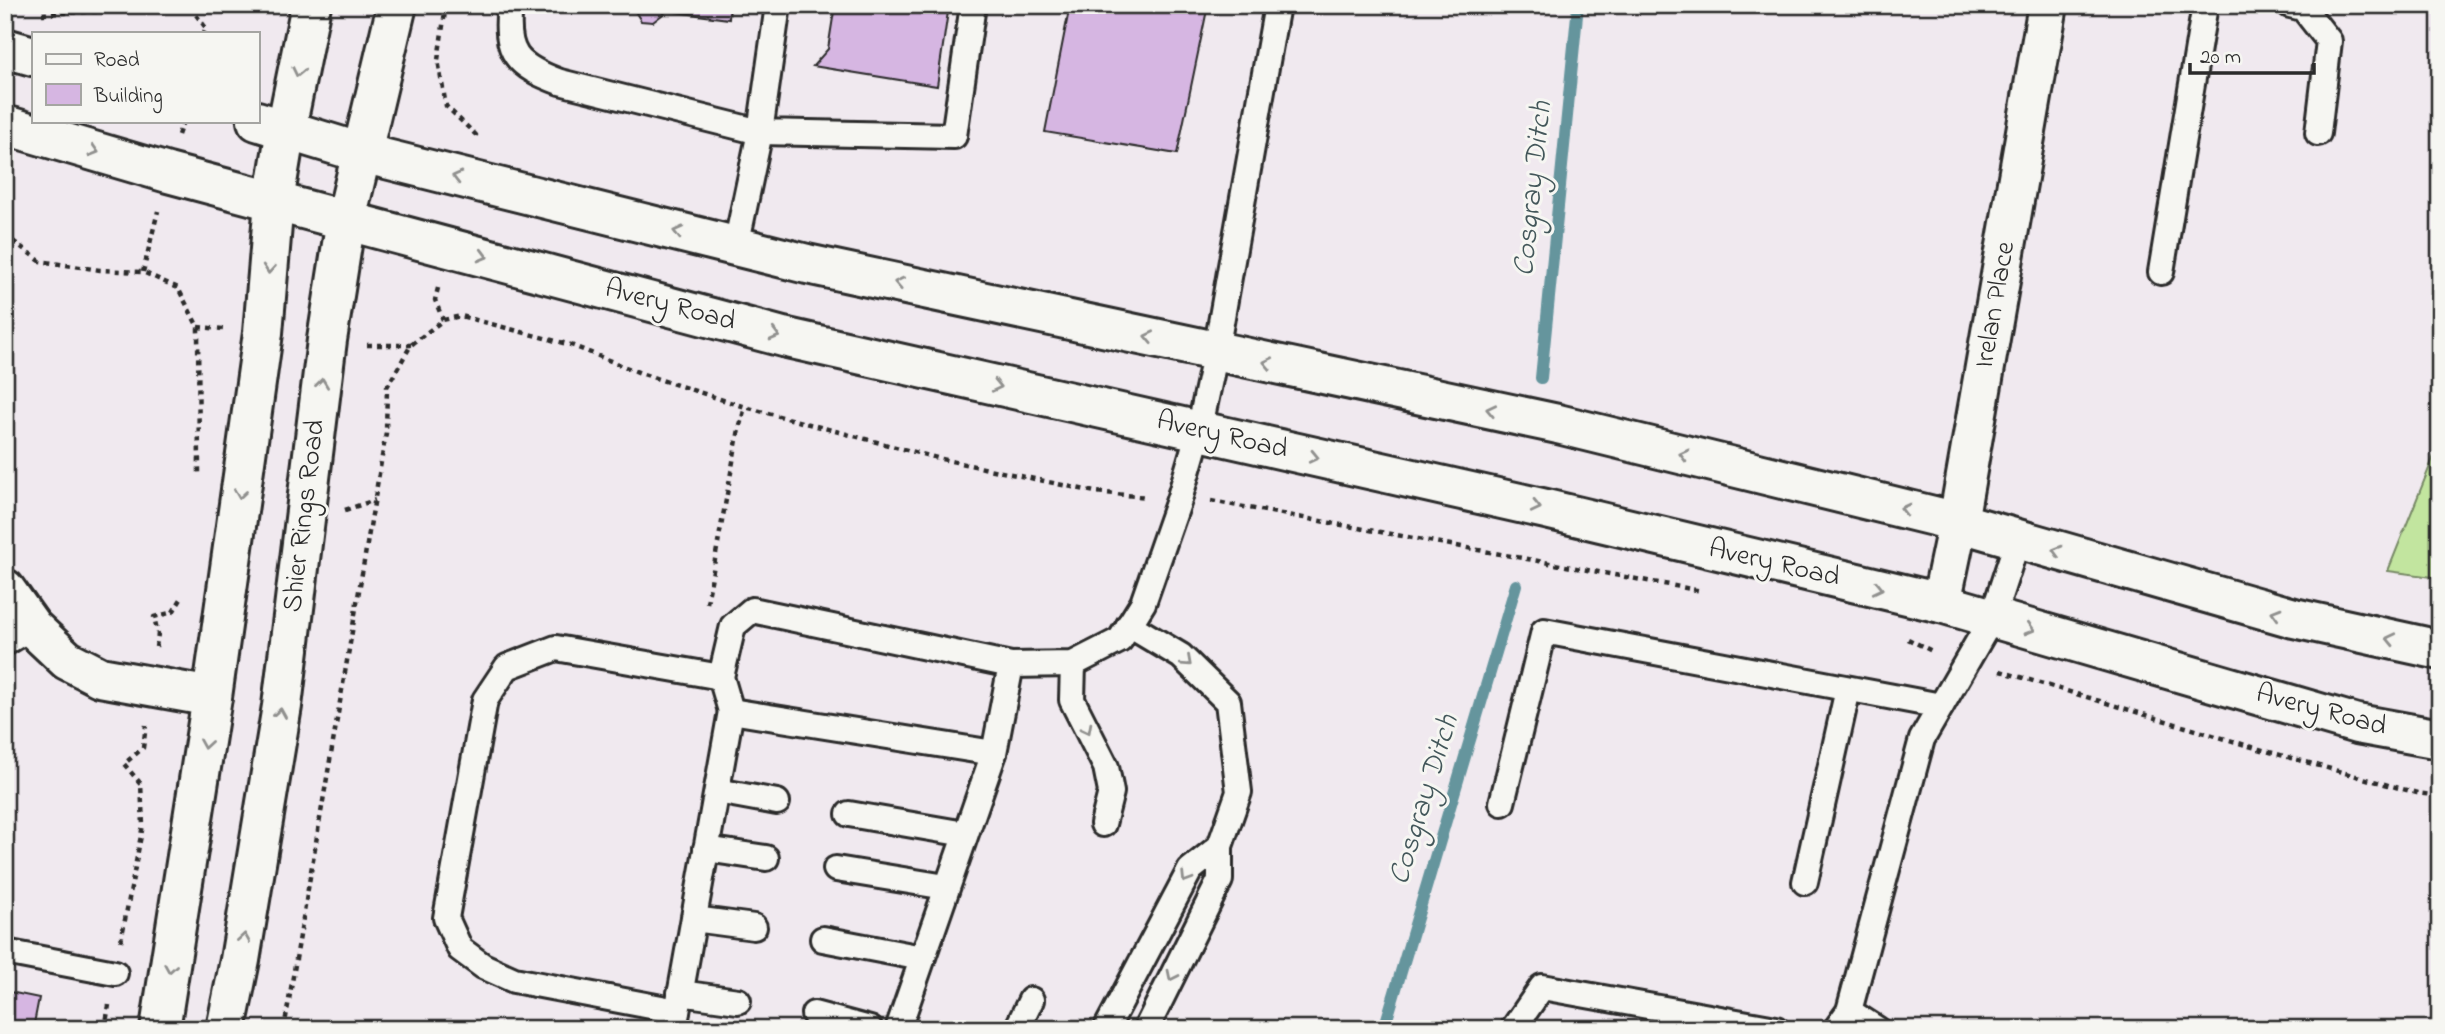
<svg xmlns="http://www.w3.org/2000/svg" width="2445" height="1034" font-family="'Indie Flower',sans-serif">
	<rect width="100%" height="100%" fill="#f0e9ef"/>
	<filter id="ink" filterUnits="userSpaceOnUse"><feTurbulence type="fractalNoise" baseFrequency=".0143" numOctaves="2"/><feDisplacementMap in="SourceGraphic" scale="14" xChannelSelector="R" yChannelSelector="G"/><feConvolveMatrix kernelMatrix="1 2 1 2 8 2 1 2 1" color-interpolation-filters="sRGB"/></filter>
	<g filter="url(#ink)">
		<polygon fill="#c2e59f" stroke="#768865" stroke-width="2" points="2440,441 2440,578 2388,571"/>
		<g fill="none" stroke-linecap="round" stroke-linejoin="round">
			<g stroke="#65959d" stroke-width="12">
				<polyline points="1541,378 1578,5"/>
				<polyline points="1384,1029 1516,585"/>
			</g>
		</g>
		<g fill="#d6b6e2" stroke="#2b2b2b" stroke-width="2">
			<polygon points="616,5 730,5 729,19 667,11 653,22 641,21 633,8"/>
			<polygon points="835,5 949,5 937,86 813,66 828,49"/>
			<polygon points="1070,5 1208,5 1177,154 1045,132"/>
			<polygon points="5,991 39,998 33,1029 5,1029"/>
		</g>
		<g fill="none" stroke-linecap="round" stroke-linejoin="round">
			<g stroke="#2b2b2b" stroke-width="30">
				<g id="service">
					<path d="M 510,5 C 504,54 517,66 560,82 L 760,132 L 736,246"/>
					<polyline points="778,5 760,132 954,136 973,5"/>
					<polyline points="2290,5 2303,8 2329,41 2318,133"/>
					<polyline points="2161,272 2205,5"/>
					<polyline points="5,643 32,627"/>
					<polyline points="1073,664 1072,700 1106,767 1111,792 1103,824"/>
					<polyline points="1011,665 1073,664 1120,640 1143,603 1179,500 1199,431 1216,351 1277,5"/>
					<polyline points="731,711 721,677 733,626 752,610 1011,665 994,753"/>
					<polyline points="717,791 777,802"/>
					<polyline points="1502,803 1544,631 1941,706"/>
					<polyline points="849,814 965,834"/>
					<polyline points="706,849 766,858"/>
					<polyline points="836,869 946,887"/>
					<polyline points="1805,882 1848,689"/>
					<polyline points="694,919 754,927"/>
					<polyline points="823,939 922,958"/>
					<polyline points="5,952 115,973"/>
					<polyline points="680,993 738,1001"/>
					<polyline points="677,1011 514,980 483,966 460,949 446,918 485,700 507,667 556,648 721,677"/>
					<polyline points="1849,1011 1877,1029"/>
					<polyline points="814,1014 870,1029"/>
					<polyline points="674,1029 731,711 994,753 898,1029"/>
					<polyline points="1017,1029 1031,1000"/>
					<polyline points="1106,1029 1190,870 1220,846 1239,792 1228,702 1181,656 1129,625"/>
					<polyline points="1146,1029 1220,880 1220,846"/>
					<polyline points="1513,1029 1542,987 1776,1029"/>
					<polyline points="1836,1029 1849,1011 1922,739 1992,618 2018,539"/>
				</g>
			</g>
			<g stroke="#2b2b2b" stroke-width="44">
				<g id="minor">
					<polyline points="5,589 32,627 67,660 100,677 212,697"/>
					<polyline points="1941,603 1958,522 2048,5"/>
				</g>
			</g>
			<g stroke="#2b2b2b" stroke-width="44">
				<g id="secondary">
					<polyline points="160,1029 212,697 263,333 274,201 286,129 311,5"/>
					<polyline points="226,1029 240,960 282,706 327,340 346,219 397,5"/>
				</g>
			</g>
			<g stroke="#2b2b2b" stroke-width="44">
				<g id="primary">
					<polyline points="5,48 33,56"/>
					<polyline points="257,121 362,153 807,264 1558,424 1958,522 2294,618 2440,650"/>
					<polyline points="5,125 168,173 783,337 1546,509 1941,603 2357,724 2440,739"/>
				</g>
			</g>
			<g stroke="#2b2b2b" stroke-width="4.5" stroke-dasharray="5 5" stroke-linecap="butt">
				<polyline points="243,5 270,9"/>
				<polyline points="446,5 438,60 446,106 476,135 475,140"/>
				<polyline points="190,7 206,28 204,33"/>
				<polyline points="42,14 190,7 194,5"/>
				<polyline points="178,135 183,121"/>
				<polyline points="5,235 40,261 100,270 143,272 178,288 198,327 199,474"/>
				<polyline points="143,272 158,211"/>
				<polyline points="438,288 435,300 443,320"/>
				<polyline points="198,327 223,329"/>
				<polyline points="367,345 411,345"/>
				<polyline points="1211,501 1702,591"/>
				<polyline points="345,510 375,500"/>
				<polyline points="707,603 739,429 745,407"/>
				<polyline points="1908,639 1934,652"/>
				<polyline points="156,647 158,634 154,617 173,612 183,596"/>
				<polyline points="2000,671 2259,749 2417,793 2440,796"/>
				<polyline points="121,941 143,825 141,784 124,764 143,748 146,725"/>
				<polyline points="105,1029 109,1005"/>
				<polyline points="284,1029 386,433 387,387 411,345 443,320 461,316 571,345 643,374 745,407 937,458 1095,492 1147,497"/>
			</g>
			<use href="#service" stroke="#f6f6f2" stroke-width="24"/>
			<use href="#minor" stroke="#f6f6f2" stroke-width="38"/>
			<use href="#secondary" stroke="#f6f6f2" stroke-width="38"/>
			<use href="#primary" stroke="#f6f6f2" stroke-width="38"/>
		</g>
		<defs><path id="oneway-chevron" d="M-2-3.5L2.5 0L-2 3.5" fill="none" stroke-width="1.6" stroke-linecap="round" stroke-linejoin="round" transform="scale(1.75)"/></defs>
		<g stroke="#90908e">
			<use href="#oneway-chevron" transform="translate(298 72) rotate(102)"/>
			<use href="#oneway-chevron" transform="translate(94 151) rotate(17)"/>
			<use href="#oneway-chevron" transform="translate(457 177) rotate(-166)"/>
			<use href="#oneway-chevron" transform="translate(678 232) rotate(-166)"/>
			<use href="#oneway-chevron" transform="translate(483 256) rotate(15)"/>
			<use href="#oneway-chevron" transform="translate(269 269) rotate(95)"/>
			<use href="#oneway-chevron" transform="translate(899 283) rotate(-168)"/>
			<use href="#oneway-chevron" transform="translate(775 335) rotate(15)"/>
			<use href="#oneway-chevron" transform="translate(1149 337) rotate(-168)"/>
			<use href="#oneway-chevron" transform="translate(1268 363) rotate(-168)"/>
			<use href="#oneway-chevron" transform="translate(322 383) rotate(-83)"/>
			<use href="#oneway-chevron" transform="translate(997 386) rotate(13)"/>
			<use href="#oneway-chevron" transform="translate(1491 410) rotate(-168)"/>
			<use href="#oneway-chevron" transform="translate(1684 455) rotate(-166)"/>
			<use href="#oneway-chevron" transform="translate(1314 457) rotate(13)"/>
			<use href="#oneway-chevron" transform="translate(240 494) rotate(98)"/>
			<use href="#oneway-chevron" transform="translate(1536 507) rotate(13)"/>
			<use href="#oneway-chevron" transform="translate(1905 509) rotate(-166)"/>
			<use href="#oneway-chevron" transform="translate(2057 551) rotate(-164)"/>
			<use href="#oneway-chevron" transform="translate(1878 588) rotate(13)"/>
			<use href="#oneway-chevron" transform="translate(2276 613) rotate(-164)"/>
			<use href="#oneway-chevron" transform="translate(2030 629) rotate(16)"/>
			<use href="#oneway-chevron" transform="translate(2391 639) rotate(-167)"/>
			<use href="#oneway-chevron" transform="translate(1187 662) rotate(42)"/>
			<use href="#oneway-chevron" transform="translate(280 713) rotate(-81)"/>
			<use href="#oneway-chevron" transform="translate(1087 729) rotate(63)"/>
			<use href="#oneway-chevron" transform="translate(205 744) rotate(99)"/>
			<use href="#oneway-chevron" transform="translate(1186 878) rotate(122)"/>
			<use href="#oneway-chevron" transform="translate(244 938) rotate(-81)"/>
			<use href="#oneway-chevron" transform="translate(170 968) rotate(99)"/>
			<use href="#oneway-chevron" transform="translate(1172 976) rotate(116)"/>
		</g>
	</g>
	<g text-anchor="middle" dominant-baseline="central" stroke-width="6" stroke-linejoin="round" paint-order="stroke">
		<g font-size="28" fill="#2b2b2b" stroke="#f6f6f2">
			<text transform="translate(1996 305) rotate(-80)">Irelan Place</text>
			<text transform="translate(670 306) rotate(15)">Avery Road</text>
			<text transform="translate(1222 436) rotate(13)">Avery Road</text>
			<text transform="translate(305 516) rotate(-83)">Shier Rings Road</text>
			<text transform="translate(1774 564) rotate(13)">Avery Road</text>
			<text transform="translate(2321 711) rotate(15)">Avery Road</text>
		</g>
		<g font-size="30" font-style="italic" fill="#43575a" stroke="#f6f6f2">
			<text transform="translate(1534 189) rotate(-84)">Cosgray Ditch</text>
			<text transform="translate(1425 800) rotate(-73)">Cosgray Ditch</text>
		</g>
	</g>
	<rect width="2445" height="1034" fill="none" stroke="#f6f6f2" stroke-width="28"/>
	<rect x="14" y="14" width="2417" height="1006" fill="none" stroke="#2b2b2b" stroke-width="2.5" filter="url(#ink)"/>
	<rect x="32" y="32" width="228" height="91" fill="#f6f6f2" stroke="#a5a5a2" stroke-width="2"/>
	<rect x="46" y="54" width="35" height="10" fill="#f6f6f2" stroke="#a5a5a2" stroke-width="2"/>
	<text x="94" y="66" font-size="21" fill="#2b2b2b">Road</text>
	<rect x="46" y="84" width="35" height="21" fill="#d6b6e2" stroke="#a5a5a2" stroke-width="2"/>
	<text x="94" y="102" font-size="21" fill="#2b2b2b">Building</text>
	<path d="M2190 63v10h124v-10" fill="none" stroke="#2b2b2b" stroke-width="3.5"/>
	<text x="2200" y="63" font-size="21" fill="#2b2b2b" stroke="#f6f6f2" stroke-width="5" paint-order="stroke">20 m</text>
</svg>
